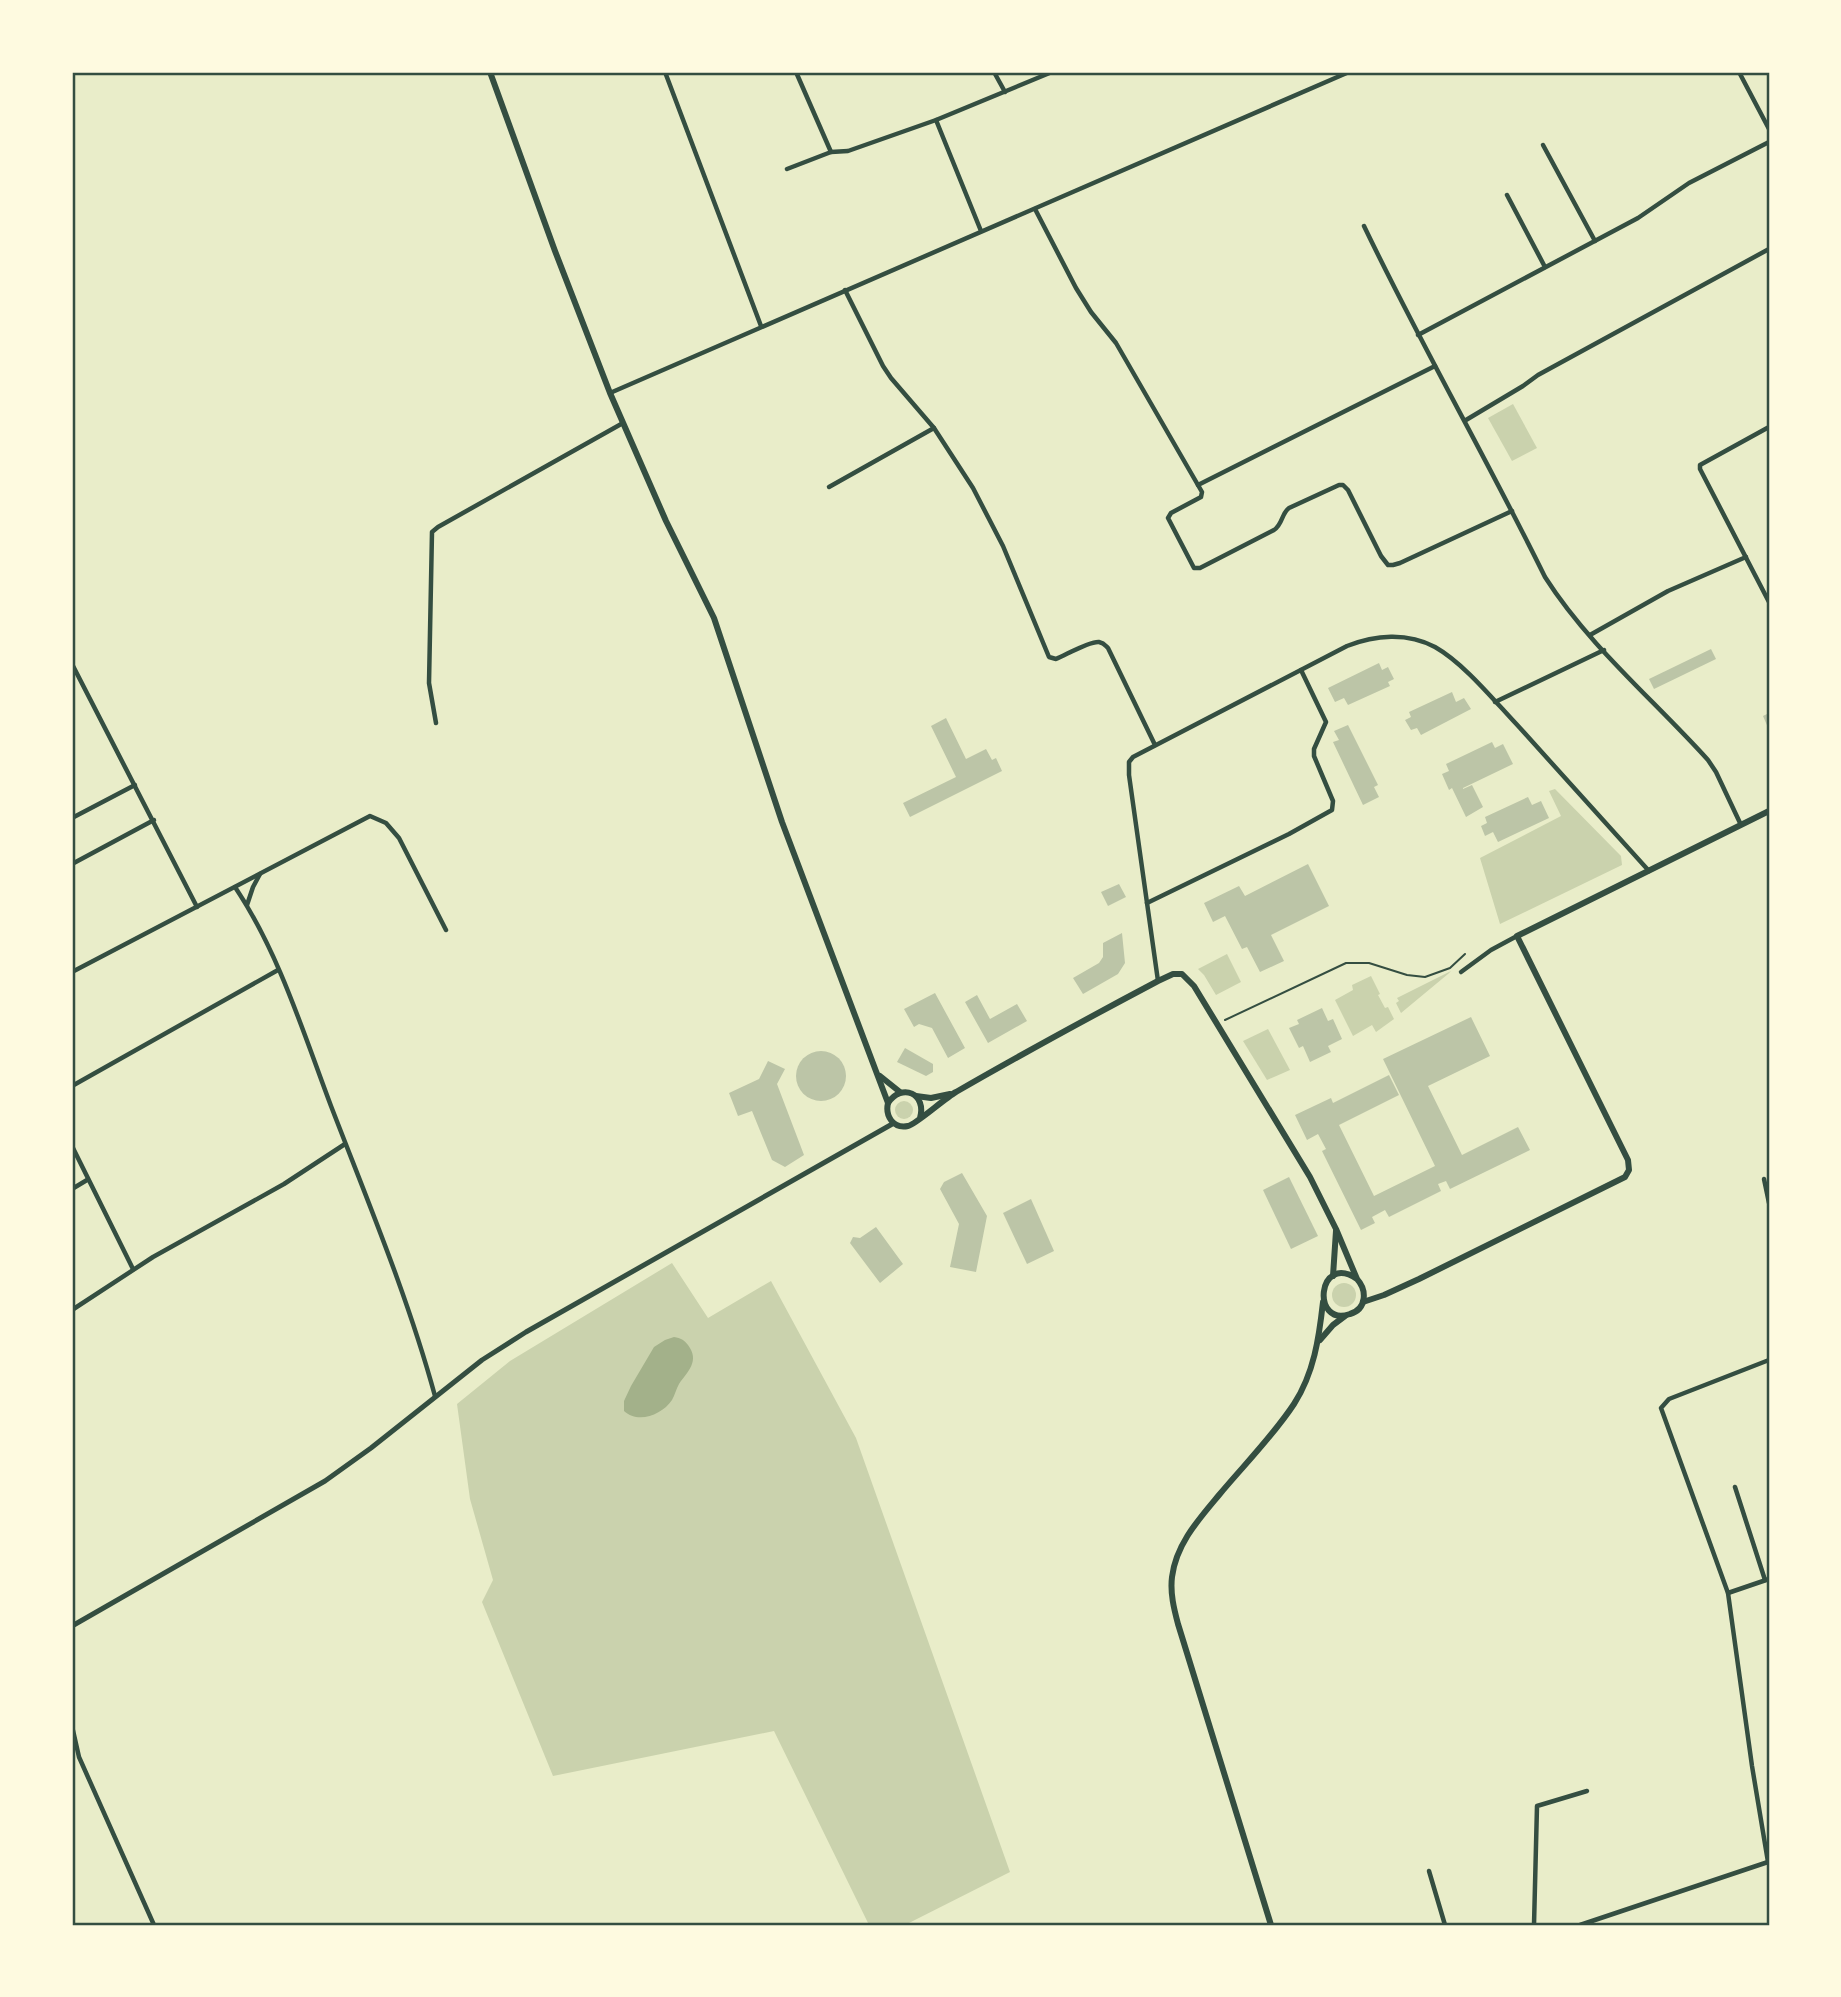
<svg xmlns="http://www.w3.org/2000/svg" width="1841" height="1997" font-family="'Fira Sans Condensed',sans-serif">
	<rect width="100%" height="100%" fill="#e9edc9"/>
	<g fill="#cad2ad">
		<polygon points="1513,404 1537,448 1512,461 1488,418"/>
		<polygon points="1555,789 1621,856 1622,865 1500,924 1480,858 1561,816 1549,791"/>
		<polygon points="1227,954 1241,982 1216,995 1204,975 1198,969"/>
		<polygon points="1451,971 1448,974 1401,1013 1396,1003 1399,1001 1397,998"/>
		<polygon points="1371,976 1380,994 1378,995 1385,1008 1388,1007 1394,1019 1376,1032 1372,1025 1353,1036 1335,1000 1353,990 1352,985"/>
		<polygon points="1268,1029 1290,1070 1267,1080 1243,1041"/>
		<circle cx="904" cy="1110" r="9"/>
		<polygon points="672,1263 708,1318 771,1281 856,1438 1010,1872 905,1925 869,1925 774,1731 553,1776 482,1602 493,1580 470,1499 457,1404 510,1361"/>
		<circle cx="1344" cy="1295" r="12"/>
	</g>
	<path fill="#a3b18a" d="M 674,1337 C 681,1338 684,1340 688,1345 C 700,1361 688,1371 679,1384 C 676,1389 675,1395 672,1400 C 662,1415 638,1424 624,1411 L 624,1401 L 631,1386 L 654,1347 L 665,1340 Z"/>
	<g fill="#bcc5a7">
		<polygon points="1711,649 1716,659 1654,689 1649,679"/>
		<polygon points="1379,663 1382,670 1388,667 1394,679 1388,682 1390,686 1348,705 1344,698 1335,702 1328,688"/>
		<polygon points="1452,692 1456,702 1464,698 1471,709 1421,735 1417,728 1411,730 1405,720 1411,717 1409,712"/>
		<polygon points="1769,713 1769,730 1763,716"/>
		<polygon points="946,718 966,759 986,749 992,760 996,758 1002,771 910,817 903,803 956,777 931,726"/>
		<polygon points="1348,725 1378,785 1374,787 1379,797 1363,805 1333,742 1339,740 1334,731"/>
		<polygon points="1492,742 1495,748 1503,744 1513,764 1463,788 1463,789 1472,785 1483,807 1466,817 1452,788 1449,790 1442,774 1449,771 1446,764"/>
		<polygon points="1528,797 1532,805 1541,801 1549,818 1498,842 1493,832 1485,836 1481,826 1487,823 1485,817"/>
		<polygon points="1308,864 1329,906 1271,935 1284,961 1260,972 1247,947 1242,949 1225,916 1213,922 1204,903 1239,886 1245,896"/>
		<polygon points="1119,884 1126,897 1108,906 1101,892"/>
		<polygon points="1122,933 1125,963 1118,974 1083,994 1073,978 1099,963 1103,957 1103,943"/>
		<polygon points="935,993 965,1048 948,1058 932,1028 919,1024 914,1027 904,1009"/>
		<polygon points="977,995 990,1019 1017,1004 1027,1021 988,1043 965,1002"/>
		<polygon points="1322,1008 1328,1021 1333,1019 1342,1039 1328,1046 1331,1052 1310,1062 1303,1046 1299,1048 1289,1028 1299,1024 1297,1020"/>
		<polygon points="1471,1017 1490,1056 1428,1086 1462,1155 1518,1127 1530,1150 1450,1189 1446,1181 1438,1184 1441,1191 1389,1217 1385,1210 1372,1217 1375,1223 1361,1230 1322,1151 1326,1149 1318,1134 1307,1140 1295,1115 1331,1098 1333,1103 1389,1075 1399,1095 1339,1125 1374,1196 1435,1166 1383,1059"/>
		<polygon points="905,1048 933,1064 933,1072 926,1076 897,1062"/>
		<circle cx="821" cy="1076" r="25"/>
		<polygon points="768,1061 785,1069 777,1084 804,1155 785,1167 772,1160 752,1111 738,1116 729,1093 759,1079"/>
		<polygon points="962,1173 987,1216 976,1272 950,1267 959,1224 940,1189 944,1182"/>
		<polygon points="1289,1177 1318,1236 1291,1249 1263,1190"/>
		<polygon points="1031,1199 1054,1251 1027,1264 1003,1213"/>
		<polygon points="876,1227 903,1264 880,1283 850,1243 853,1237 860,1238"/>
	</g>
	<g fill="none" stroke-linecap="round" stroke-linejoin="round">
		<polyline stroke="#344e41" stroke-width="2" points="1225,1020 1346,963 1369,963 1407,975 1425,977 1450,968 1465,954"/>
		<g stroke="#344e41" stroke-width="4.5">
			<polyline points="665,72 761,326"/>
			<polyline points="796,72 831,152"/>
			<polyline points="994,72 1005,92"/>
			<polyline points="1739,72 1769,129"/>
			<polyline points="936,120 981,231"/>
			<polyline points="1543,145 1595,241"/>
			<polyline points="787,169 831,152 848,151 936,120 1052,72"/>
			<polyline points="1507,195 1545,267"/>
			<path d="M 1035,209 L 1076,288 L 1091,312 L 1116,343 L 1202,492 L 1201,497 L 1171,513 L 1168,518 L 1194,568 L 1200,568 L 1274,530 C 1283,524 1281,514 1289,508 L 1339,485 L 1343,485 L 1348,490 L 1381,556 L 1388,565 L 1393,565 L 1400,563 L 1512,511"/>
			<path d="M 1364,226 C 1421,345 1487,459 1545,577 C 1589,646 1654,700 1708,760 L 1716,772 L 1741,825"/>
			<path d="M 845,290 L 883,366 L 891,378 L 934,428 L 973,488 L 1003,546 L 1049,657 L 1056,659 C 1066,655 1089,641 1099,642 C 1104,643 1105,645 1108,648 L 1155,745"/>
			<polyline points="1418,335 1638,218 1689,183 1769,142"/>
			<polyline points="610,393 1349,72"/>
			<polyline points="1466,420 1523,386 1538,375 1769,249"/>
			<polyline points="1769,427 1700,465 1700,469 1769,602"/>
			<polyline points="1198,485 1435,366"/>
			<polyline points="829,487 934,428"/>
			<polyline points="1590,635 1668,591 1746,557"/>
			<polyline points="72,664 197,907"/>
			<polyline points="1495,702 1604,650"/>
			<polyline points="436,723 429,683 432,532 438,527 623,423"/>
			<polyline points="72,818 135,785"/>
			<polyline points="72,864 154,820"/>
			<path d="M 235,887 C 279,953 303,1032 331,1106 C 368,1202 408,1297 435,1396"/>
			<polyline points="1147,903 1289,834 1332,810 1333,801 1314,756 1314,749 1326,722 1301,670"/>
			<polyline points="247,905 253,887 260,874"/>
			<polyline points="72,972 370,816 386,823 399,838 446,930"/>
			<polyline points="1461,972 1491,950 1517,936"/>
			<path d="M 1158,981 L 1129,775 L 1129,762 L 1133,757 L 1347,646 C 1375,635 1407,632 1435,647 C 1465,664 1496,703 1520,728 C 1563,776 1606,823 1649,871"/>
			<polyline points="72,1086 278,970"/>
			<polyline points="72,1146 133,1269"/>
			<polyline points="1764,1179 1769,1203"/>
			<polyline points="72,1189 87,1180"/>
			<polyline points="72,1310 153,1257 284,1184 345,1144"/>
			<polyline points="1735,1487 1765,1580"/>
			<polyline points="1728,1593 1769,1579"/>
			<polyline points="72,1726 79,1757 154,1925"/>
			<polyline points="1768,1862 1752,1766 1728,1593 1661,1408 1669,1399 1769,1360"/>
			<polyline points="1429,1871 1445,1925"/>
			<polyline points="1534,1925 1537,1806 1587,1791"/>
			<polyline points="1580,1925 1768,1862"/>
		</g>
		<polyline stroke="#344e41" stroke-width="5" points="72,1626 325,1481 371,1448 482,1360 526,1332 894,1123"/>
		<g stroke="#344e41" stroke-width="6">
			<polyline points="490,72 555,251 610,393 666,521 714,618 782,822 888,1103"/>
			<polyline points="880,1076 900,1092"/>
			<polyline points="916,1096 931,1098 950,1094"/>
			<path d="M 920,1118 C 927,1094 902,1082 888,1103 C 885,1116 893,1129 908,1126 C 915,1125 945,1098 956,1092 C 1022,1054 1090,1017 1158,981 L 1173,974 L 1182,974 L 1194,986 L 1310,1177 L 1336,1229 L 1357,1279 C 1367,1290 1367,1309 1350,1314 C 1311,1328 1317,1252 1357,1279"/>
			<polyline points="1333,1276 1336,1231"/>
			<polyline points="1363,1302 1384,1295 1419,1279 1625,1177 1629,1170 1628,1160 1517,936 1769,811"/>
			<polyline points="1320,1340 1333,1325 1345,1316"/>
			<path d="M 1271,1925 L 1178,1624 C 1174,1609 1170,1593 1172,1577 C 1176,1544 1199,1519 1219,1495 C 1244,1465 1273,1436 1294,1404 C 1314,1373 1319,1338 1323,1302"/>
		</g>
	</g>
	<rect width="1841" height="1997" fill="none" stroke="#fefae0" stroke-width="147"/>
	<rect x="74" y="74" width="1694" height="1850" fill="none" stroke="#344e41" stroke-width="2.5"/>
</svg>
